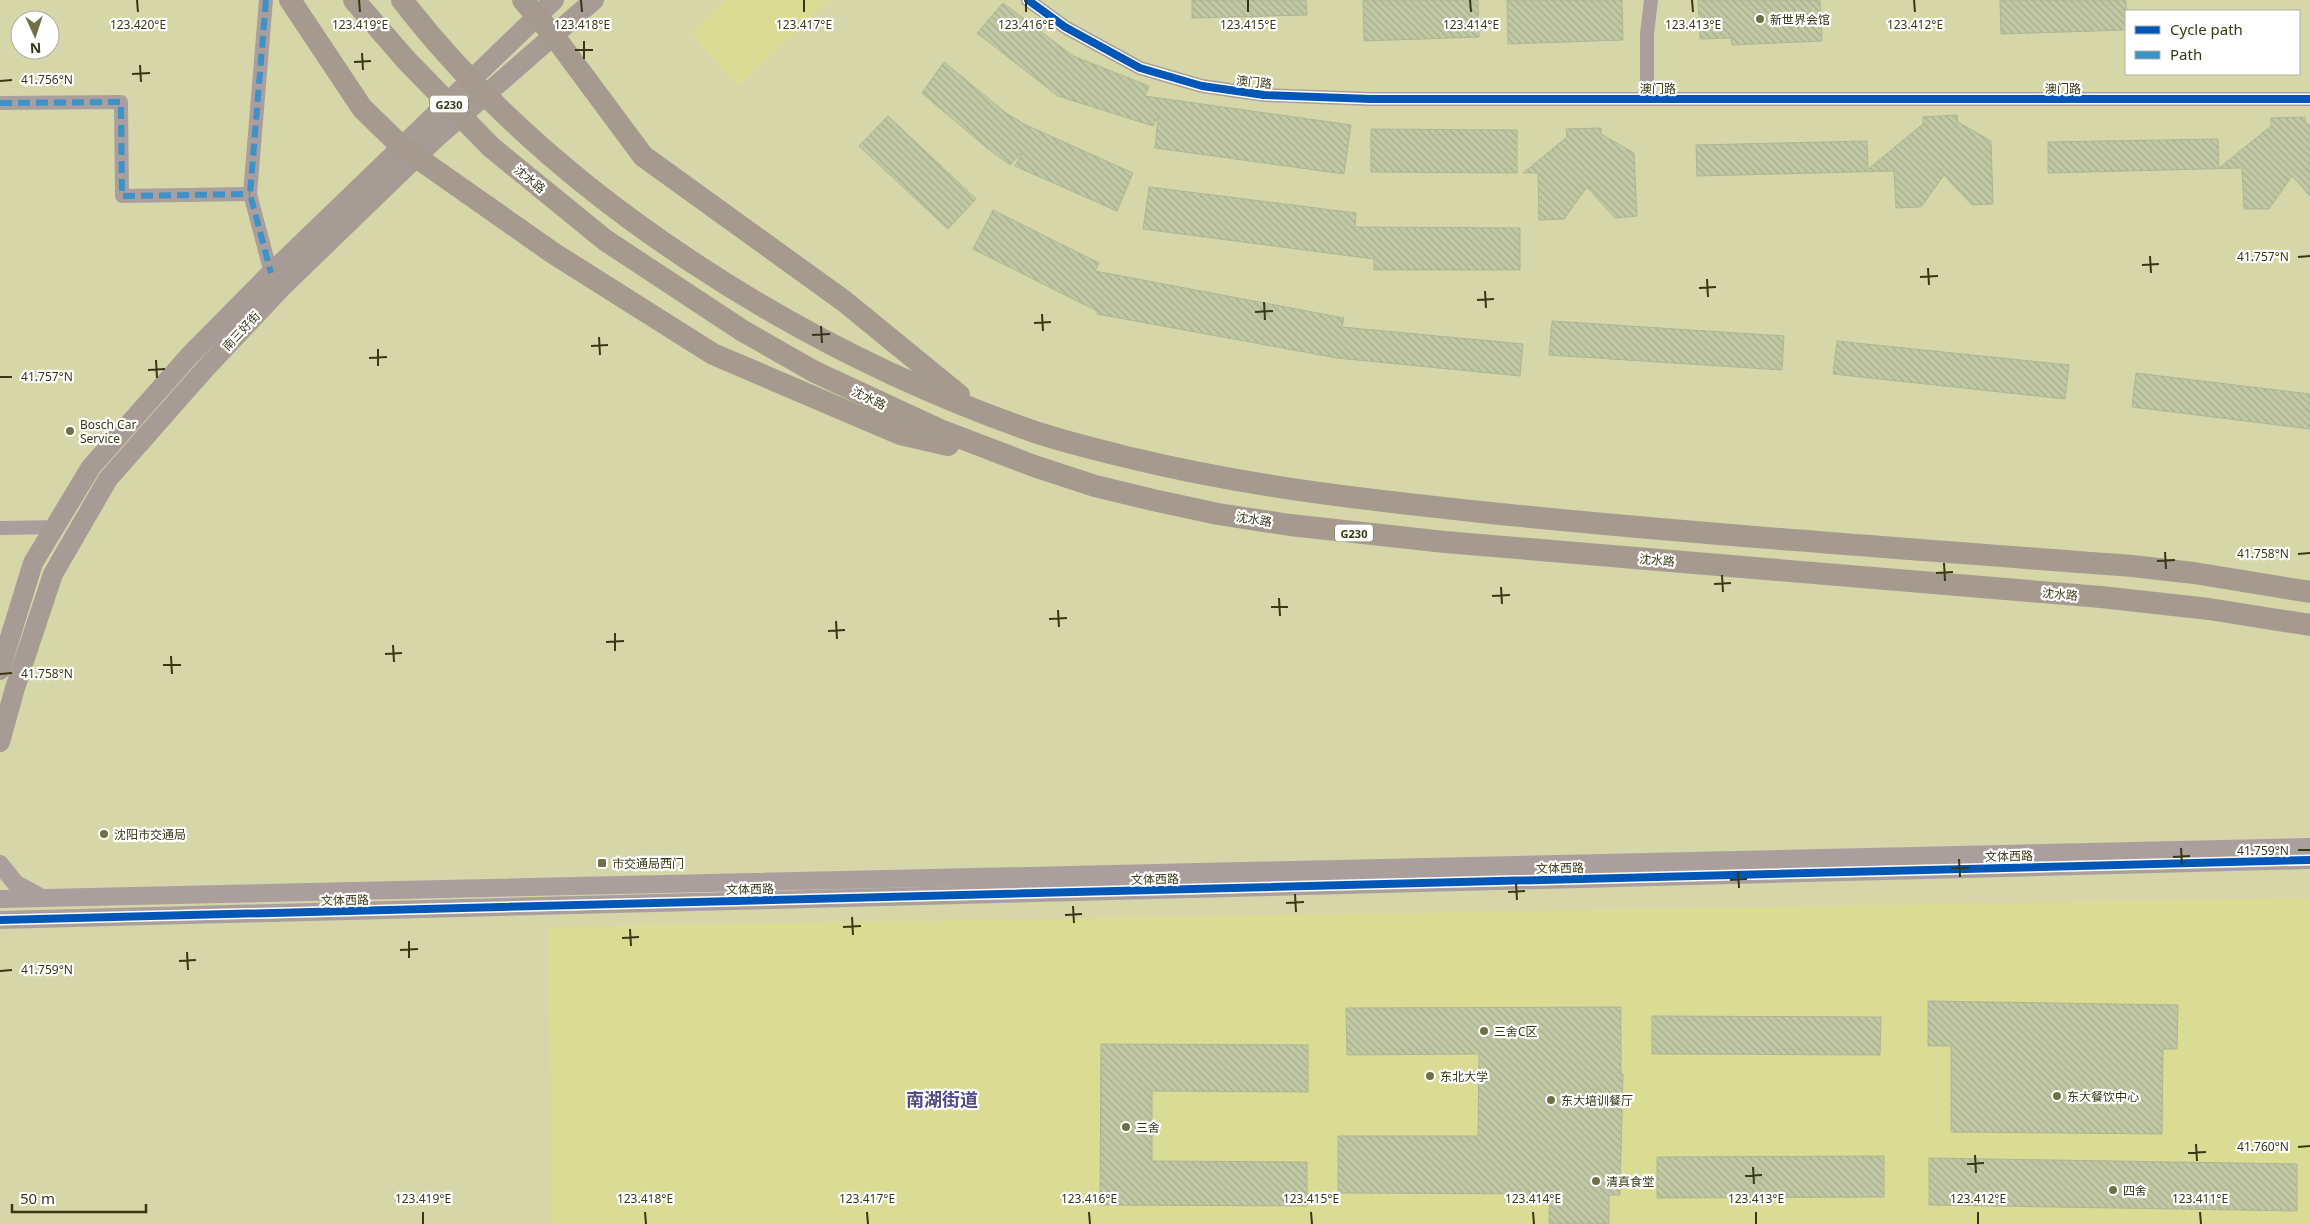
<svg xmlns="http://www.w3.org/2000/svg" width="2310" height="1224" font-family="'Noto Sans','Noto Sans SC',sans-serif">
	<defs>
		<pattern id="building-back-hatch" width="6" height="6" patternUnits="userSpaceOnUse" patternTransform="scale(1.25)"><rect width="6" height="6" fill="#c0c8a4"/><path d="M-1 5l2 2M0 0l6 6M5-1l2 2" fill="none" stroke="#a6ac8c"/></pattern>
	</defs>
	<rect width="100%" height="100%" fill="#d6d7a9"/>
	<g fill="#dbdc94">
		<polygon points="726,0 830,0 738,86 691,33"/>
		<polygon points="2307,898 2310,900 2310,1224 552,1224 549,927"/>
	</g>
	<g fill="url(#building-back-hatch)" stroke="#aeb693">
		<polygon points="1192,0 1306,0 1307,15 1192,18"/>
		<polygon points="1363,0 1478,0 1479,37 1364,41"/>
		<polygon points="1507,0 1622,0 1623,40 1508,44"/>
		<polygon points="1698,0 1820,0 1822,41 1732,45 1731,38 1700,39"/>
		<polygon points="2000,0 2126,0 2126,30 2001,34"/>
		<polygon points="1003,3 1073,56 1149,86 1145,96 1351,125 1344,174 1155,148 1158,117 1153,126 1058,96 977,33"/>
		<polygon points="944,62 1006,113 1026,125 1133,173 1117,211 1015,166 1022,152 1010,165 987,148 922,93"/>
		<polygon points="1957,115 1958,122 1991,141 1993,204 1972,205 1944,175 1921,207 1896,208 1894,171 1697,176 1696,145 1867,141 1868,169 1923,124 1923,117"/>
		<polygon points="888,116 976,199 948,229 859,146"/>
		<polygon points="2305,117 2306,123 2310,125 2310,196 2292,176 2269,209 2244,209 2242,168 2048,173 2048,142 2218,139 2219,168 2271,126 2271,118"/>
		<polygon points="1601,128 1601,134 1634,153 1637,216 1615,218 1587,187 1564,219 1539,220 1538,173 1523,173 1567,137 1566,129"/>
		<polygon points="1371,129 1517,130 1517,173 1371,172"/>
		<polygon points="1149,187 1356,213 1355,227 1520,228 1520,270 1374,270 1374,259 1143,229"/>
		<polygon points="993,210 1099,263 1095,271 1344,318 1342,327 1523,344 1520,376 1337,358 1097,314 1097,311 973,249"/>
		<polygon points="1552,321 1784,336 1782,370 1549,355"/>
		<polygon points="1837,341 2069,365 2065,399 1833,374"/>
		<polygon points="2136,373 2310,394 2310,429 2132,407"/>
		<polygon points="1928,1001 2178,1005 2177,1049 2163,1049 2162,1134 1951,1132 1951,1046 1928,1046"/>
		<polygon points="1621,1007 1621,1074 1623,1074 1620,1195 1609,1195 1609,1224 1549,1224 1549,1194 1338,1193 1338,1136 1478,1136 1479,1054 1347,1055 1346,1008"/>
		<polygon points="1652,1016 1881,1017 1880,1055 1652,1054"/>
		<polygon points="1101,1044 1308,1045 1308,1092 1152,1091 1152,1161 1307,1162 1307,1206 1100,1205"/>
		<polygon points="1884,1156 1884,1197 1657,1198 1657,1157"/>
		<polygon points="1929,1158 2297,1164 2297,1211 1929,1205"/>
	</g>
	<g fill="none" stroke-linecap="round" stroke-linejoin="round">
		<g stroke="#ab9f9d" stroke-width="14">
			<polyline points="266,0 250,194 271,273"/>
			<polyline points="1028,0 1065,27 1140,68 1202,86 1264,95 1371,99 2310,99"/>
			<polyline points="1647,99 1647,34 1651,0"/>
			<polyline points="0,103 121,102 122,196 250,194"/>
			<polyline points="0,528 57,527"/>
		</g>
		<g stroke="#ab9f9d" stroke-width="18">
			<polyline points="0,864 16,884 40,897"/>
			<polyline points="0,899 2310,847"/>
			<polyline points="0,920 2310,860"/>
		</g>
		<g stroke="#a79c95" stroke-width="20">
			<polyline points="0,670 33,563 91,467 190,355 271,273 554,0"/>
			<polyline points="0,742 15,688 53,574 108,479 205,369 283,286 436,138 594,0"/>
		</g>
		<g stroke="#a69a8e" stroke-width="22">
			<polyline points="290,0 362,108 402,147 553,253 713,354 900,434 948,445"/>
			<polyline points="354,0 407,61 491,147 605,240 743,331 815,372 940,430 1034,466 1095,486 1153,500 1218,514 1290,525 1445,542 2101,597 2209,609 2310,625"/>
			<path d="M 402,0 C 554,197 802,351 1035,432 C 1068,443 1102,451 1135,459 C 1255,488 1378,501 1500,514 C 1710,535 1922,550 2132,566 L 2194,573 L 2310,592"/>
			<polyline points="523,0 554,36 643,156 844,301 959,395"/>
		</g>
		<g stroke="#3d92c8" stroke-width="6" stroke-dasharray="12 6" stroke-linecap="butt">
			<polyline points="266,0 250,194 271,273"/>
			<polyline points="0,103 121,102 122,196 250,194"/>
		</g>
		<g stroke="#fff" stroke-width="11">
			<g id="cycleway">
				<polyline points="1028,0 1065,27 1140,68 1202,86 1264,95 1371,99 2310,99"/>
				<polyline points="0,920 2310,860"/>
			</g>
		</g>
		<use href="#cycleway" stroke="#0057b8" stroke-width="8"/>
	</g>
	<path fill="none" stroke="#373714" stroke-width="2" d="M 137,0 L 138,12M 359,0 L 360,12M 581,0 L 582,12M 804,0 L 804,12M 1026,0 L 1026,12M 1248,0 L 1248,12M 1470,0 L 1471,12M 1692,0 L 1693,12M 1914,0 L 1915,12M 584,41 L 584,59M 575,50 L 593,50M 362,53 L 363,70M 354,62 L 371,61M 140,65 L 141,82M 132,74 L 150,73M 0,81 L 12,80M 2150,256 L 2151,273M 2298,257 L 2310,256M 2142,265 L 2159,264M 1928,268 L 1929,285M 1920,277 L 1938,276M 1707,279 L 1708,297M 1699,288 L 1716,287M 1485,291 L 1486,308M 1477,300 L 1494,299M 1264,302 L 1265,320M 1255,312 L 1273,311M 1042,314 L 1043,331M 1034,323 L 1051,322M 821,326 L 822,343M 812,335 L 830,334M 599,337 L 600,355M 591,346 L 608,345M 378,349 L 378,366M 369,358 L 387,357M 156,360 L 157,378M 148,370 L 165,369M 0,377 L 12,377M 2165,552 L 2166,569M 2298,554 L 2310,553M 2157,561 L 2175,560M 1944,563 L 1945,581M 1936,573 L 1953,572M 1722,575 L 1723,592M 1714,584 L 1731,583M 1501,587 L 1502,604M 1492,596 L 1510,595M 1279,598 L 1280,616M 1271,607 L 1288,607M 1058,610 L 1059,627M 1049,619 L 1067,618M 836,621 L 837,639M 828,631 L 845,630M 615,633 L 615,651M 606,642 L 624,641M 393,645 L 394,662M 385,654 L 402,653M 171,656 L 172,674M 163,665 L 181,665M 0,674 L 12,673M 2181,848 L 2182,865M 2298,850 L 2310,850M 2173,857 L 2190,856M 1959,859 L 1960,877M 1951,868 L 1969,868M 1738,871 L 1739,888M 1730,880 L 1747,879M 1516,883 L 1517,900M 1508,892 L 1525,891M 1295,894 L 1296,912M 1286,903 L 1304,902M 1073,906 L 1074,923M 1065,915 L 1082,914M 852,917 L 853,935M 843,927 L 861,926M 630,929 L 631,946M 622,938 L 639,937M 409,941 L 409,958M 400,950 L 418,949M 187,952 L 188,970M 179,961 L 196,960M 0,971 L 12,970M 2196,1144 L 2197,1161M 2298,1147 L 2310,1146M 2188,1153 L 2206,1152M 1975,1155 L 1976,1173M 1967,1164 L 1984,1163M 1753,1167 L 1754,1184M 1745,1176 L 1762,1175M 423,1212 L 423,1224M 645,1212 L 646,1224M 867,1212 L 868,1224M 1089,1212 L 1090,1224M 1311,1212 L 1312,1224M 1533,1212 L 1534,1224M 1756,1212 L 1756,1224M 1978,1212 L 1978,1224M 2200,1212 L 2201,1224"/>
	<g fill="#6f6f48" stroke="#fff" stroke-width="2">
		<circle cx="1760" cy="19" r="5"/>
		<circle cx="70" cy="431" r="5"/>
		<circle cx="104" cy="834" r="5"/>
		<rect x="597" y="858" width="10" height="10" rx="2.5"/>
		<circle cx="1484" cy="1031" r="5"/>
		<circle cx="1430" cy="1076" r="5"/>
		<circle cx="2057" cy="1096" r="5"/>
		<circle cx="1551" cy="1100" r="5"/>
		<circle cx="1126" cy="1127" r="5"/>
		<circle cx="1596" cy="1181" r="5"/>
		<circle cx="2113" cy="1190" r="5"/>
	</g>
	<g text-anchor="middle" dominant-baseline="central" stroke-width="4.5" stroke-linejoin="round" paint-order="stroke">
		<g fill="#fff" stroke="#73735a" stroke-width="1">
			<rect x="430" y="95.5" width="38" height="17" rx="4"/>
			<rect x="1335" y="524.5" width="38" height="17" rx="4"/>
		</g>
		<g font-size="11" font-weight="bold" fill="#373714">
			<text x="449" y="104">G230</text>
			<text x="1354" y="533">G230</text>
		</g>
		<g font-size="12" fill="#373714" stroke="#fff" text-anchor="start">
			<text x="1770" y="19">新世界会馆</text>
			<text x="80" y="424">Bosch Car<tspan x="80" dy="14">Service</tspan></text>
			<text x="114" y="834">沈阳市交通局</text>
			<text x="612" y="863">市交通局西门</text>
			<text x="1494" y="1031">三舍C区</text>
			<text x="1440" y="1076">东北大学</text>
			<text x="2067" y="1096">东大餐饮中心</text>
			<text x="1561" y="1100">东大培训餐厅</text>
			<text x="1136" y="1127">三舍</text>
			<text x="1606" y="1181">清真食堂</text>
			<text x="2123" y="1190">四舍</text>
		</g>
		<g font-size="12" fill="#373714" stroke="#fff">
			<text transform="translate(1254 82) rotate(6)">澳门路</text>
			<text x="1658" y="88">澳门路</text>
			<text x="2063" y="88">澳门路</text>
			<text transform="translate(530 179) rotate(39)">沈水路</text>
			<text transform="translate(241 331) rotate(-47)">南三好街</text>
			<text transform="translate(869 398) rotate(26)">沈水路</text>
			<text transform="translate(1254 519) rotate(9)">沈水路</text>
			<text transform="translate(1657 560) rotate(5)">沈水路</text>
			<text transform="translate(2060 594) rotate(5)">沈水路</text>
			<text transform="translate(2009 856) rotate(-1)">文体西路</text>
			<text transform="translate(1560 868) rotate(-1)">文体西路</text>
			<text transform="translate(1155 879) rotate(-1)">文体西路</text>
			<text transform="translate(750 889) rotate(-1)">文体西路</text>
			<text transform="translate(345 900) rotate(-1)">文体西路</text>
		</g>
		<g font-size="18" font-weight="bold" fill="#544988" stroke="#fff">
			<text x="942" y="1099">南湖街道</text>
		</g>
	</g>
	<g font-size="12" text-anchor="middle" fill="#373714" stroke="#fff" stroke-width="4.5" stroke-linejoin="round" paint-order="stroke">
		<text x="1915" y="29">123.412°E</text>
		<text x="138" y="29">123.420°E</text>
		<text x="360" y="29">123.419°E</text>
		<text x="582" y="29">123.418°E</text>
		<text x="804" y="29">123.417°E</text>
		<text x="1026" y="29">123.416°E</text>
		<text x="1248" y="29">123.415°E</text>
		<text x="1471" y="29">123.414°E</text>
		<text x="1693" y="29">123.413°E</text>
		<text x="47" y="84">41.756°N</text>
		<text x="2263" y="261">41.757°N</text>
		<text x="47" y="381">41.757°N</text>
		<text x="2263" y="558">41.758°N</text>
		<text x="47" y="678">41.758°N</text>
		<text x="2263" y="855">41.759°N</text>
		<text x="47" y="974">41.759°N</text>
		<text x="2263" y="1151">41.760°N</text>
		<text x="423" y="1203">123.419°E</text>
		<text x="645" y="1203">123.418°E</text>
		<text x="867" y="1203">123.417°E</text>
		<text x="1089" y="1203">123.416°E</text>
		<text x="1311" y="1203">123.415°E</text>
		<text x="1533" y="1203">123.414°E</text>
		<text x="1756" y="1203">123.413°E</text>
		<text x="1978" y="1203">123.412°E</text>
		<text x="2200" y="1203">123.411°E</text>
	</g>
	<rect x="2125" y="10" width="175" height="65" fill="#ffffff" stroke="#afafa1"/>
	<rect x="2135" y="26" width="25" height="8" fill="#0057b8" stroke="#afafa1"/>
	<text x="2170" y="35" font-size="15" fill="#373714">Cycle path</text>
	<rect x="2135" y="51" width="25" height="8" fill="#3d92c8" stroke="#afafa1"/>
	<text x="2170" y="60" font-size="15" fill="#373714">Path</text>
	<g transform="translate(35 35) rotate(177)"><circle r="24" fill="#ffffff" stroke="#afafa1"/>
	<path d="M0-4L9 19L0 12L-9 19Z" fill="#6f6f48"/>
	<text y="-8" font-size="14" font-weight="bold" text-anchor="middle" fill="#373714">N</text>
	</g>
	<path d="M12 1204v8h134v-8" fill="none" stroke="#373714" stroke-width="2.5"/>
	<text x="20" y="1204" font-size="15" fill="#373714" stroke="#ffffff" stroke-width="4" paint-order="stroke">50 m</text>
</svg>
